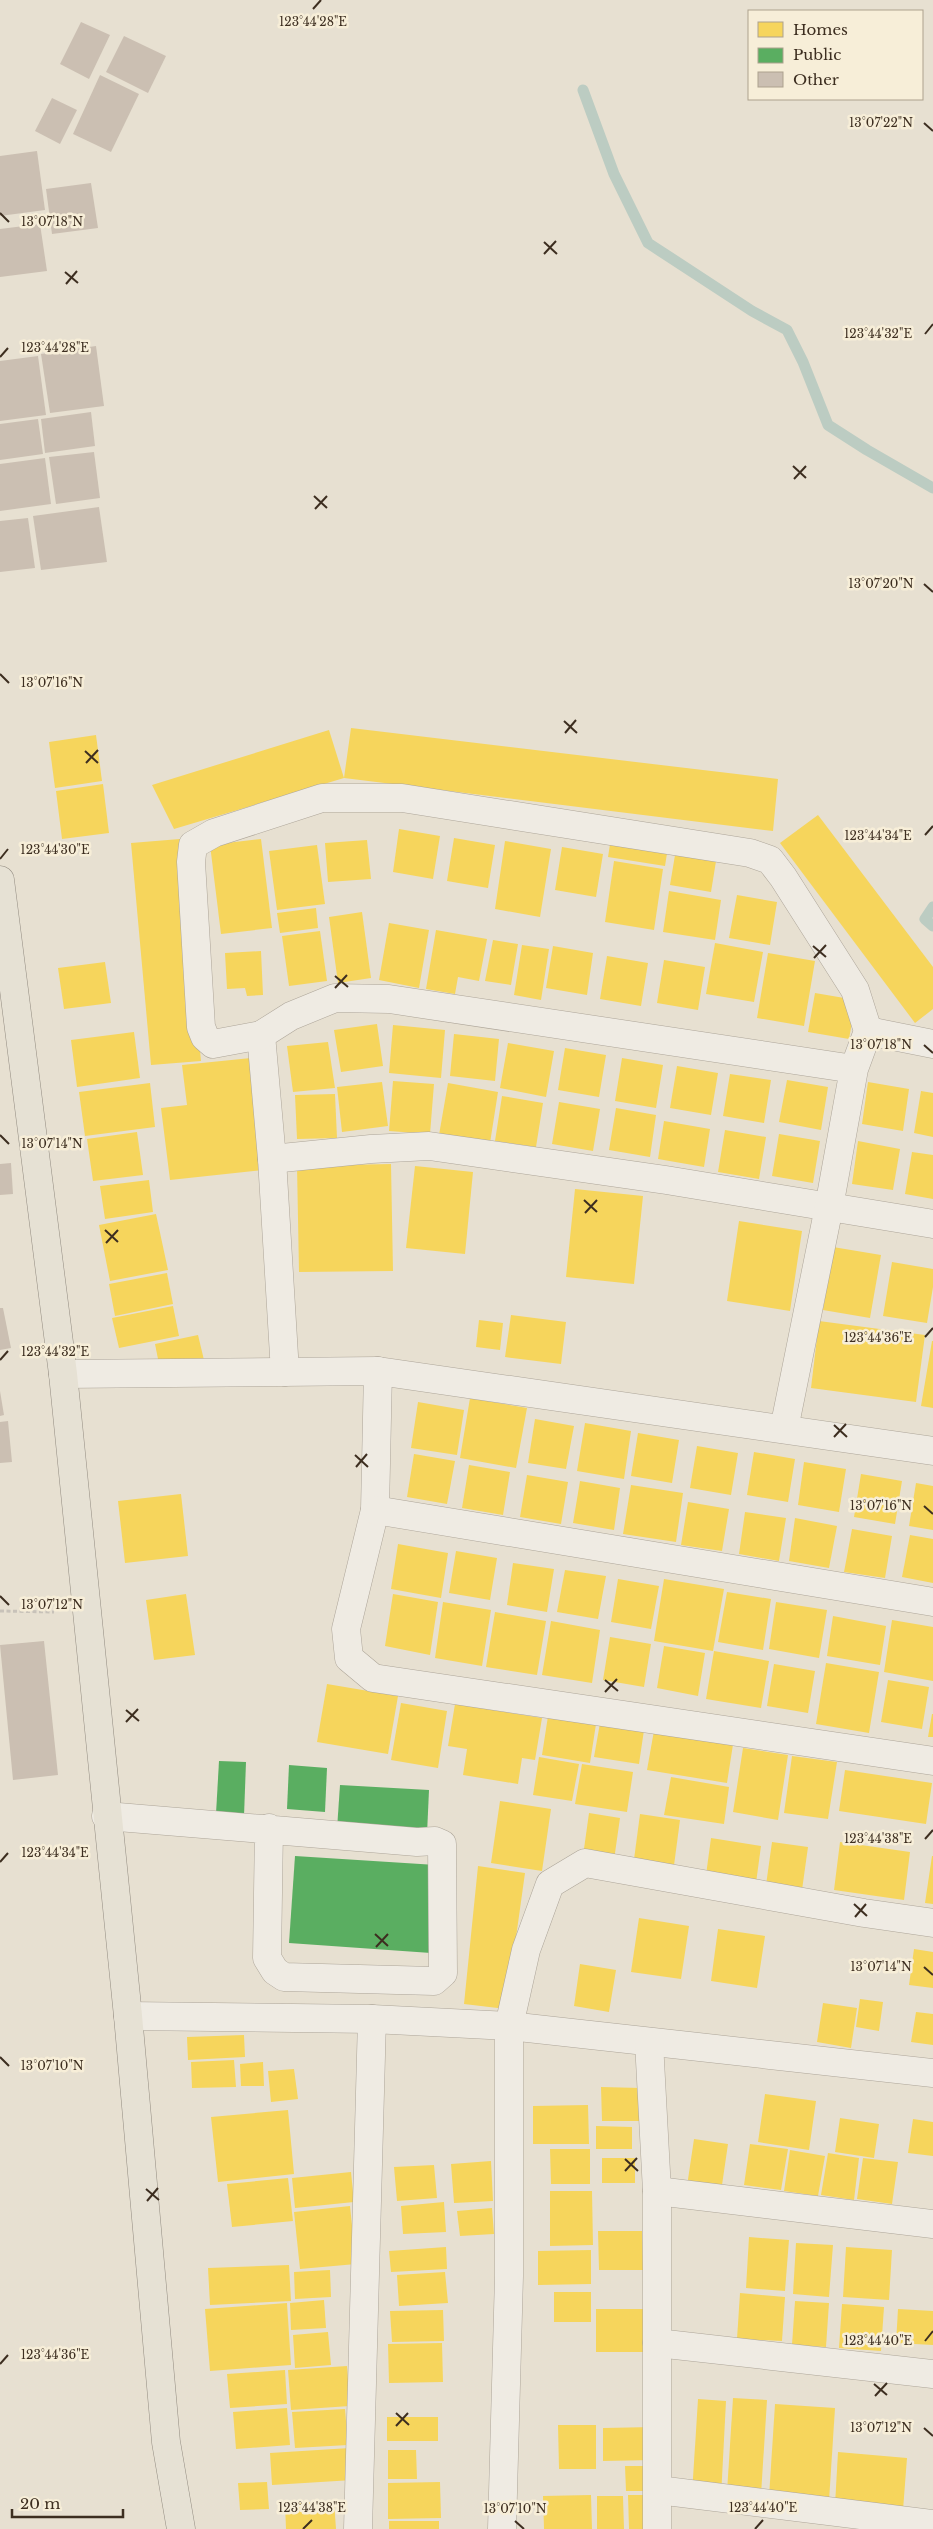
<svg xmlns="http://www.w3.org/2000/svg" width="933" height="2529" font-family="'Libre Baskerville',serif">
	<rect width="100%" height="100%" fill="#e7e0d1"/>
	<g fill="#f6d55c">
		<polygon points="351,728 778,779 773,831 344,778 174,829 152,785 329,730 344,778"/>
		<polygon points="96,735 102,781 55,788 49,742"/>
		<polygon points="103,784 109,833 62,839 56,791"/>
		<polygon points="818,815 933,967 933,1009 915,1023 780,843"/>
		<polygon points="399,829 440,836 433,879 393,872"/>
		<polygon points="454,838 495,845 488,888 447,881"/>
		<polygon points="611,838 668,847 665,866 608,857"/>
		<polygon points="180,839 201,1061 151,1065 131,843"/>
		<polygon points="261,839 272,928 221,934 210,845"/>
		<polygon points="367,840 371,879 328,882 325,843"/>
		<polygon points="505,841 551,849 540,917 495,909"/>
		<polygon points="317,845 325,904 277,910 269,851"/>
		<polygon points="562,847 603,854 596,897 555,890"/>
		<polygon points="676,849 717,855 711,892 670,885"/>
		<polygon points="614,861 663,869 654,930 605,922"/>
		<polygon points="669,891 721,900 715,940 663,932"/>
		<polygon points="737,895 777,902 770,945 729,938"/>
		<polygon points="316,908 318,928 280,933 277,913"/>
		<polygon points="362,912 371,978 338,983 329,917"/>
		<polygon points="389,923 429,930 419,988 379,980"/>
		<polygon points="436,930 487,939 479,981 458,977 455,994 426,989"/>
		<polygon points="320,931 327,981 289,986 282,936"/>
		<polygon points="493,940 518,944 511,985 485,981"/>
		<polygon points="715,943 763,952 754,1002 706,994"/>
		<polygon points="522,945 549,949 541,1000 514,995"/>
		<polygon points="553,946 593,953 587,995 546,988"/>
		<polygon points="261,951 263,995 247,996 245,988 227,989 225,953"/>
		<polygon points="768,953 815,961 804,1026 757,1018"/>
		<polygon points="607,956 648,963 641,1006 600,999"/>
		<polygon points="664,960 705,967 698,1010 657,1003"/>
		<polygon points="105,962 111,1003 64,1009 58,968"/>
		<polygon points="815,993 856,1000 849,1039 808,1032"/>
		<polygon points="377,1024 383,1066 341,1072 334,1030"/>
		<polygon points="393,1025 445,1030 441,1078 389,1073"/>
		<polygon points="134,1032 140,1078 77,1087 71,1040"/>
		<polygon points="454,1034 499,1039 495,1081 450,1076"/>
		<polygon points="328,1042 335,1088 293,1092 287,1046"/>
		<polygon points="508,1043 554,1051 546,1097 500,1088"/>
		<polygon points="565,1048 606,1055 599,1097 558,1090"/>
		<polygon points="251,1058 263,1170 170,1180 161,1108 187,1105 182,1065"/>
		<polygon points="622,1058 663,1065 656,1108 615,1101"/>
		<polygon points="677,1066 718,1073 711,1115 670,1108"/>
		<polygon points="730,1074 771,1080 764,1123 723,1116"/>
		<polygon points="787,1080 828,1087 821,1130 779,1122"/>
		<polygon points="393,1081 434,1084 430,1134 389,1131"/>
		<polygon points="382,1082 388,1126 342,1132 337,1087"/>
		<polygon points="868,1082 909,1089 903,1131 862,1124"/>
		<polygon points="150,1083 155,1127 85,1136 79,1092"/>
		<polygon points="448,1083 498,1092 490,1143 439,1135"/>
		<polygon points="921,1091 933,1093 933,1137 914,1133"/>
		<polygon points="335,1094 337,1138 297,1139 295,1095"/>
		<polygon points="502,1096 543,1103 536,1147 495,1141"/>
		<polygon points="559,1102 600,1109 593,1151 552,1144"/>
		<polygon points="616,1108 656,1115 650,1157 609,1150"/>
		<polygon points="664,1121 710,1129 704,1167 658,1159"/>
		<polygon points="725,1130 766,1137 759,1179 718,1172"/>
		<polygon points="137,1132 143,1175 93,1181 87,1139"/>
		<polygon points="779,1134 820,1141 813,1183 772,1176"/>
		<polygon points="858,1141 900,1149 893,1190 852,1184"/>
		<polygon points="912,1152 933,1155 933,1199 905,1194"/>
		<polygon points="391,1164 393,1271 299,1272 297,1166"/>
		<polygon points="415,1166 473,1172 465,1254 406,1248"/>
		<polygon points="149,1180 153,1212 105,1219 100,1186"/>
		<polygon points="575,1189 643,1196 634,1284 566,1277"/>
		<polygon points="156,1214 168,1270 110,1281 99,1225"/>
		<polygon points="739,1221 802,1231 790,1311 727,1301"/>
		<polygon points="833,1247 881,1255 870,1318 823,1310"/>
		<polygon points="892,1262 933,1269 933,1287 927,1323 883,1316"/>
		<polygon points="167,1273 173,1304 115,1316 109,1284"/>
		<polygon points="173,1306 179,1336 119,1348 112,1318"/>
		<polygon points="511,1315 566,1322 561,1364 505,1357"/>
		<polygon points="479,1320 503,1323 500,1350 476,1347"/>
		<polygon points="819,1321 925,1335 916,1402 811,1388"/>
		<polygon points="198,1335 204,1360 160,1369 155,1344"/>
		<polygon points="932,1341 933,1341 933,1408 921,1406"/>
		<polygon points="470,1398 527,1408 516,1468 460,1458"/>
		<polygon points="418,1402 464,1410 457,1455 411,1448"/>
		<polygon points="535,1419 574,1426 566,1469 528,1463"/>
		<polygon points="585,1423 631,1431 624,1479 577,1471"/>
		<polygon points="638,1433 679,1440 672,1483 631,1476"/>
		<polygon points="697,1446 738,1453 731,1495 690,1488"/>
		<polygon points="754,1452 795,1459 788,1502 747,1495"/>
		<polygon points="414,1454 455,1461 447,1504 407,1497"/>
		<polygon points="804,1462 846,1469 839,1512 798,1505"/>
		<polygon points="469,1465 510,1472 503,1515 462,1508"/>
		<polygon points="861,1474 902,1481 895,1524 854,1517"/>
		<polygon points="527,1475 568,1482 561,1524 520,1517"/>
		<polygon points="580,1481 620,1488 614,1530 573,1523"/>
		<polygon points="916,1483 933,1486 933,1530 909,1526"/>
		<polygon points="631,1485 683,1493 676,1542 623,1534"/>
		<polygon points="181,1494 188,1556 125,1563 118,1501"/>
		<polygon points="688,1502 729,1509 722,1551 681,1545"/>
		<polygon points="745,1512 786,1518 779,1561 739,1554"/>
		<polygon points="795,1518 837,1526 829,1568 789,1561"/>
		<polygon points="852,1529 892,1536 885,1578 844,1572"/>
		<polygon points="910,1535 933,1539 933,1583 902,1577"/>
		<polygon points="398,1544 448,1553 441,1598 391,1589"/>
		<polygon points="456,1551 497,1558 490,1600 449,1593"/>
		<polygon points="513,1563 554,1569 547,1612 507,1605"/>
		<polygon points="565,1570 606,1576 598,1619 557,1612"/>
		<polygon points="618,1579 659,1586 651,1629 611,1622"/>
		<polygon points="664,1579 724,1589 713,1651 654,1641"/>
		<polygon points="727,1592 771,1599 763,1650 718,1642"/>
		<polygon points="186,1594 195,1655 154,1660 146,1600"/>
		<polygon points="393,1594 438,1602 430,1655 385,1646"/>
		<polygon points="443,1602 491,1610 482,1666 435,1658"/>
		<polygon points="776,1602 827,1610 819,1658 769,1649"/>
		<polygon points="495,1612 546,1621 537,1675 486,1667"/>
		<polygon points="833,1616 886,1626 880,1665 827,1656"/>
		<polygon points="892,1620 933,1627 933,1681 884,1672"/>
		<polygon points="551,1621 600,1630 592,1683 542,1675"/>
		<polygon points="610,1637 651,1644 644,1687 603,1680"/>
		<polygon points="664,1646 705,1653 698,1696 657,1688"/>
		<polygon points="714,1651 769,1661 761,1708 706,1699"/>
		<polygon points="826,1663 879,1672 869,1733 816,1724"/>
		<polygon points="774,1664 815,1671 808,1713 767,1706"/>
		<polygon points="888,1680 929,1687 922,1729 881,1722"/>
		<polygon points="327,1684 398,1696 388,1754 317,1742"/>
		<polygon points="401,1703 447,1711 438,1768 391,1760"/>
		<polygon points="455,1704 542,1718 535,1760 522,1758 518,1784 463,1775 467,1749 448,1746"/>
		<polygon points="932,1714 933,1714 933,1737 928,1737"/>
		<polygon points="548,1716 596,1724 590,1763 542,1755"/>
		<polygon points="600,1723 644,1730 639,1764 594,1757"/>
		<polygon points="655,1725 734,1738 727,1783 647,1770"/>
		<polygon points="743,1748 788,1755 778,1820 733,1812"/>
		<polygon points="792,1756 837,1762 828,1819 784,1813"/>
		<polygon points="539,1757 579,1764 572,1801 533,1795"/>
		<polygon points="582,1764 633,1772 627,1812 575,1804"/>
		<polygon points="845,1770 932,1783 926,1824 839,1811"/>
		<polygon points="671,1777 729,1787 724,1824 664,1815"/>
		<polygon points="500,1801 551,1809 542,1871 491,1863"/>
		<polygon points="589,1813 620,1818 614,1860 583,1856"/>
		<polygon points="640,1814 680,1820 673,1873 633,1867"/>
		<polygon points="711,1838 761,1846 756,1883 706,1875"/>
		<polygon points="772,1842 808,1847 802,1890 766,1885"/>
		<polygon points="840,1842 910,1852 904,1900 834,1890"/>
		<polygon points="932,1856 933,1856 933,1904 925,1903"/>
		<polygon points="478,1866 525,1873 506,2009 464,2004"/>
		<polygon points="639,1918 689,1926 681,1979 631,1972"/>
		<polygon points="718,1929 765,1936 757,1988 711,1981"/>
		<polygon points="914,1949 933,1952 933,1988 909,1985"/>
		<polygon points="580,1964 616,1970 609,2012 574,2006"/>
		<polygon points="860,1999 883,2002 879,2031 856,2027"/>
		<polygon points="823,2003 857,2008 851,2048 817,2042"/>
		<polygon points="916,2012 933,2014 933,2045 911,2042"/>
		<polygon points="244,2035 245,2057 188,2060 187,2037"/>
		<polygon points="234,2060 236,2087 192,2088 191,2062"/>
		<polygon points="263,2062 264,2086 241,2086 240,2064"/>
		<polygon points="294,2069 298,2099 271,2102 268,2071"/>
		<polygon points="601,2087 641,2088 642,2121 602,2121"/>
		<polygon points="765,2094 816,2101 809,2150 758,2142"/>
		<polygon points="588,2105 589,2144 533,2144 533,2106"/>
		<polygon points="288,2110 294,2174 218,2182 211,2117"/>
		<polygon points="840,2118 879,2124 874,2158 835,2152"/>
		<polygon points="913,2119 933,2122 933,2156 908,2153"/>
		<polygon points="596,2126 632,2127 632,2149 596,2149"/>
		<polygon points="694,2139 728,2144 721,2192 687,2186"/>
		<polygon points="750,2144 788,2149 781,2190 744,2185"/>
		<polygon points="550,2149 590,2149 590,2184 551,2184"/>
		<polygon points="790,2150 825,2156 818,2196 784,2191"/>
		<polygon points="828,2153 859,2158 854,2200 821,2195"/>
		<rect x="602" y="2158" width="33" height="25"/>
		<polygon points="863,2158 898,2162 892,2204 857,2199"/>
		<polygon points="491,2161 493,2201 454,2203 451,2164"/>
		<polygon points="434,2165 437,2198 397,2201 394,2167"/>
		<polygon points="351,2172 354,2202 295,2208 292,2178"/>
		<polygon points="288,2178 293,2221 232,2227 227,2184"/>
		<polygon points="550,2191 592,2191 593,2245 550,2246"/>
		<polygon points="444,2202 446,2232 403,2234 401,2206"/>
		<polygon points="350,2206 356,2264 300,2269 294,2212"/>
		<polygon points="492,2208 494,2234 460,2236 457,2211"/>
		<polygon points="598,2231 642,2231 643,2270 599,2270"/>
		<polygon points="749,2237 789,2240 785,2291 746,2288"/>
		<polygon points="796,2243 833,2245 829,2297 793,2294"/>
		<polygon points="446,2247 447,2269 391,2272 389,2251"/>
		<polygon points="846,2247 892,2250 889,2300 843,2297"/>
		<polygon points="591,2250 591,2284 538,2285 538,2251"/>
		<polygon points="289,2265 291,2301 210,2305 208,2268"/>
		<polygon points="330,2270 331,2297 295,2299 294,2272"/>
		<polygon points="445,2272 448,2303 399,2306 397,2275"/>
		<rect x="554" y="2292" width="37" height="30"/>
		<polygon points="740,2293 785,2297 782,2341 737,2339"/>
		<polygon points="324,2300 326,2328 291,2330 290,2303"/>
		<polygon points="795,2301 829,2303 826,2347 792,2345"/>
		<polygon points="287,2303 291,2365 210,2371 205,2309"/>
		<polygon points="842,2304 884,2307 881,2351 839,2348"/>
		<rect x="596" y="2309" width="48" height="43"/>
		<polygon points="898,2309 933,2311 933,2345 896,2343"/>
		<polygon points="443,2310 444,2341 392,2342 390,2311"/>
		<polygon points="328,2332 331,2365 295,2368 293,2335"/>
		<polygon points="442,2343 443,2382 389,2383 388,2344"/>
		<polygon points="347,2366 350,2406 291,2410 288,2370"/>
		<polygon points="285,2370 287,2404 230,2408 227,2374"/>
		<polygon points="733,2398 767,2400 761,2495 727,2492"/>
		<polygon points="698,2399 726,2401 721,2497 692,2494"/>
		<polygon points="775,2404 835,2408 829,2501 769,2497"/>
		<polygon points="287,2408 290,2445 236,2449 233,2412"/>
		<polygon points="345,2409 348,2445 295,2448 292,2412"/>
		<rect x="387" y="2417" width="51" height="24"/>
		<polygon points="558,2425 596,2425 596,2469 559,2469"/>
		<polygon points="654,2427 654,2460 603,2461 603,2428"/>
		<polygon points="350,2448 353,2480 272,2485 270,2453"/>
		<polygon points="388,2450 416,2450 417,2479 388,2479"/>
		<polygon points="838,2452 907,2458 903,2510 835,2505"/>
		<polygon points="625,2466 652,2466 653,2491 626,2491"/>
		<polygon points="267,2482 269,2509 240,2510 238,2483"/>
		<polygon points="440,2482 441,2518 388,2519 388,2483"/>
		<polygon points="591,2495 592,2529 544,2529 543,2496"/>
		<polygon points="628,2495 654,2495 655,2529 629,2529"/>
		<polygon points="597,2496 623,2496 624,2529 597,2529"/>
		<polygon points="334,2501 336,2529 286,2529 285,2504"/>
		<rect x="389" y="2521" width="50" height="8"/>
	</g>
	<g fill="#5aae61">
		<polygon points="219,1761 246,1762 244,1816 216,1814"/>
		<polygon points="289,1765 327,1768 325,1812 287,1809"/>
		<polygon points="340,1785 429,1790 427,1834 337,1829"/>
		<polygon points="295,1856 436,1865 431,1953 289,1943"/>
	</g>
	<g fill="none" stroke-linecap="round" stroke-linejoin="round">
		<g stroke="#bcccc2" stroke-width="11">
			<polyline points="583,90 614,174 648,243 752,311 787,330 803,362 828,425 867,450 933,488"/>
			<polyline points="933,907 925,919 933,926"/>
		</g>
	</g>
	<g fill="#cbbfb2">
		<polygon points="81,22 110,35 89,79 60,64"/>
		<polygon points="124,36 166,56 148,93 106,72"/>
		<polygon points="100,75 139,94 111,152 73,134"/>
		<polygon points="52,98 77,110 60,144 35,131"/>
		<polygon points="37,151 45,210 0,216 0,156"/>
		<polygon points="91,183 98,228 52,234 46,189"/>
		<polygon points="40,224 47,271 0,277 0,229"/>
		<polygon points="96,346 104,406 50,413 41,354"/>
		<polygon points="38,356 46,415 0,421 0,361"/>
		<polygon points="91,412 95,446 45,453 41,419"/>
		<polygon points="38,419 43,454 0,460 0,424"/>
		<polygon points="94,452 100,498 56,504 49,457"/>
		<polygon points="45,458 51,504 0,511 0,464"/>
		<polygon points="99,507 107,562 41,570 33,516"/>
		<polygon points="28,518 35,568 0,572 0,521"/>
		<polygon points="11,1163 13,1194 0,1195 0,1164"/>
		<polygon points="0,1308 3,1308 11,1348 0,1350"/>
		<polygon points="0,1391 4,1415 0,1416"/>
		<polygon points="8,1421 12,1462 0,1463 0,1422"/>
		<polygon points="44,1641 58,1775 13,1780 0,1645"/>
	</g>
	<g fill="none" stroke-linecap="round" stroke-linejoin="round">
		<g stroke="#ada599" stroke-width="29">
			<g id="minor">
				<polyline points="868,1031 933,1044"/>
				<polyline points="261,1035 272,1159 285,1372"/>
				<polyline points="272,1159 371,1149 429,1146 666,1180 933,1224"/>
				<polyline points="378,1371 375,1510 346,1629 349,1658 373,1678 933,1761"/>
				<polyline points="63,1374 378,1371 933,1451"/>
				<polyline points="784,1429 829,1207 854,1069 868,1031 855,990 783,877 770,860 750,853 402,798 322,798 214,833 193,845 191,862 201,1027 205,1037 213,1044 261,1035 291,1016 335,998 389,999 854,1069"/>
				<polyline points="375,1510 933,1602"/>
				<polyline points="106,1816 417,1842 435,1841 442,1844 443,1973 434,1981 284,1977 275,1971 267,1958 269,1828"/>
				<polyline points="128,2016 372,2019 509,2026 933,2073"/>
				<polyline points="649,2042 657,2191 657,2529"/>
				<polyline points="657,2191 933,2224"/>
				<polyline points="657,2343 933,2374"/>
				<polyline points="658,2490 933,2524"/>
				<polyline points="358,2529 372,2019"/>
				<polyline points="502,2529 509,2276 509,2026 526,1950 550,1884 585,1863 864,1913 933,1923"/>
			</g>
		</g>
		<g stroke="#928b80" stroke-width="29">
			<polyline id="major" points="0,880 63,1374 128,2016 166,2442 181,2529"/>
		</g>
		<polyline stroke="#c8c2b9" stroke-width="3" stroke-dasharray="4 2.5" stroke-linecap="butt" points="0,1611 54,1612"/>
		<use href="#minor" stroke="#efebe3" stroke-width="28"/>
		<use href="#major" stroke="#e6e1d4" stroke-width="28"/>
	</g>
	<path fill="none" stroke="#3d2e20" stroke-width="2" d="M 313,9 L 321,0M 924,123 L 933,131M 0,213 L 9,222M 544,242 L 557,254M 544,254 L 556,241M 65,272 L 78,283M 66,284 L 77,271M 925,334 L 933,324M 0,357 L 8,348M 793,466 L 806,478M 794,479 L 806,466M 314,496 L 327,508M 315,509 L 327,496M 924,584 L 933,592M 0,674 L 9,683M 564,721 L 577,733M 565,733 L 576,720M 85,751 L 98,763M 86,763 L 98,750M 925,835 L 933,826M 0,859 L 8,849M 813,946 L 826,957M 814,958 L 826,945M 335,976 L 348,987M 335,988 L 347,975M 924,1045 L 933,1053M 0,1135 L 9,1144M 584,1200 L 597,1212M 585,1213 L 597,1200M 105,1230 L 118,1242M 106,1243 L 118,1230M 925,1337 L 933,1328M 0,1360 L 8,1351M 834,1425 L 847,1437M 834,1437 L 846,1424M 355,1455 L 368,1467M 356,1467 L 367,1454M 924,1506 L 933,1514M 0,1596 L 9,1605M 605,1680 L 618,1691M 605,1692 L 617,1679M 126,1710 L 139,1721M 126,1722 L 138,1709M 925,1839 L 933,1830M 0,1862 L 8,1853M 854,1904 L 867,1916M 855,1917 L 866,1904M 375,1934 L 388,1946M 376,1947 L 388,1934M 924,1967 L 933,1975M 0,2057 L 9,2066M 625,2159 L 638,2171M 625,2171 L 637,2158M 146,2189 L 159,2200M 147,2201 L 158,2188M 925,2341 L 933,2331M 0,2364 L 8,2355M 874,2384 L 887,2395M 875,2396 L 887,2383M 396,2413 L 409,2425M 396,2426 L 408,2413M 924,2428 L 933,2436M 515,2521 L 524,2529M 303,2529 L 312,2520M 755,2529 L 763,2520"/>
	<g font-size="12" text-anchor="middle" fill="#3d2e20" stroke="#f7eed8" stroke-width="5" stroke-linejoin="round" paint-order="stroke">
		<text x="313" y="26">123°44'28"E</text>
		<text x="881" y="127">13°07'22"N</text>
		<text x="52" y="226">13°07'18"N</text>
		<text x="878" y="338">123°44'32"E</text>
		<text x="55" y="352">123°44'28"E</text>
		<text x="881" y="588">13°07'20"N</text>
		<text x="52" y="687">13°07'16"N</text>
		<text x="878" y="840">123°44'34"E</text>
		<text x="55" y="854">123°44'30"E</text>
		<text x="881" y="1049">13°07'18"N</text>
		<text x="52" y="1148">13°07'14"N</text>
		<text x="878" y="1342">123°44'36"E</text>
		<text x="55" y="1356">123°44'32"E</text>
		<text x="881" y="1510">13°07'16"N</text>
		<text x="52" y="1609">13°07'12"N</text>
		<text x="878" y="1843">123°44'38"E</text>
		<text x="55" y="1857">123°44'34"E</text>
		<text x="881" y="1971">13°07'14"N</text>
		<text x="52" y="2070">13°07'10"N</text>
		<text x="878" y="2345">123°44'40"E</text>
		<text x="55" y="2359">123°44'36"E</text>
		<text x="881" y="2432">13°07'12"N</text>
		<text x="312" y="2512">123°44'38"E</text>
		<text x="763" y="2512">123°44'40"E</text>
		<text x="515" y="2513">13°07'10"N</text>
	</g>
	<rect x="748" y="10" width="175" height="90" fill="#f7eed8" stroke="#ada18e"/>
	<rect x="758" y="22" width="25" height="15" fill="#f6d55c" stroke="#ada18e"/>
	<text x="793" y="35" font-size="15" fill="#3d2e20">Homes</text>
	<rect x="758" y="48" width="25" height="15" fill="#5aae61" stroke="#ada18e"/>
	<text x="793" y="60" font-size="15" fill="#3d2e20">Public</text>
	<rect x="758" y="72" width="25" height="15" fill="#cbbfb2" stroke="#ada18e"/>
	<text x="793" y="85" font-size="15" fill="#3d2e20">Other</text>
	<path d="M12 2509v8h111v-8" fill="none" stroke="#3d2e20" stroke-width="2.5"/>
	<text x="20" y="2509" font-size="15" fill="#3d2e20" stroke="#f7eed8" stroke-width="4" paint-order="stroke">20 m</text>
</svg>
